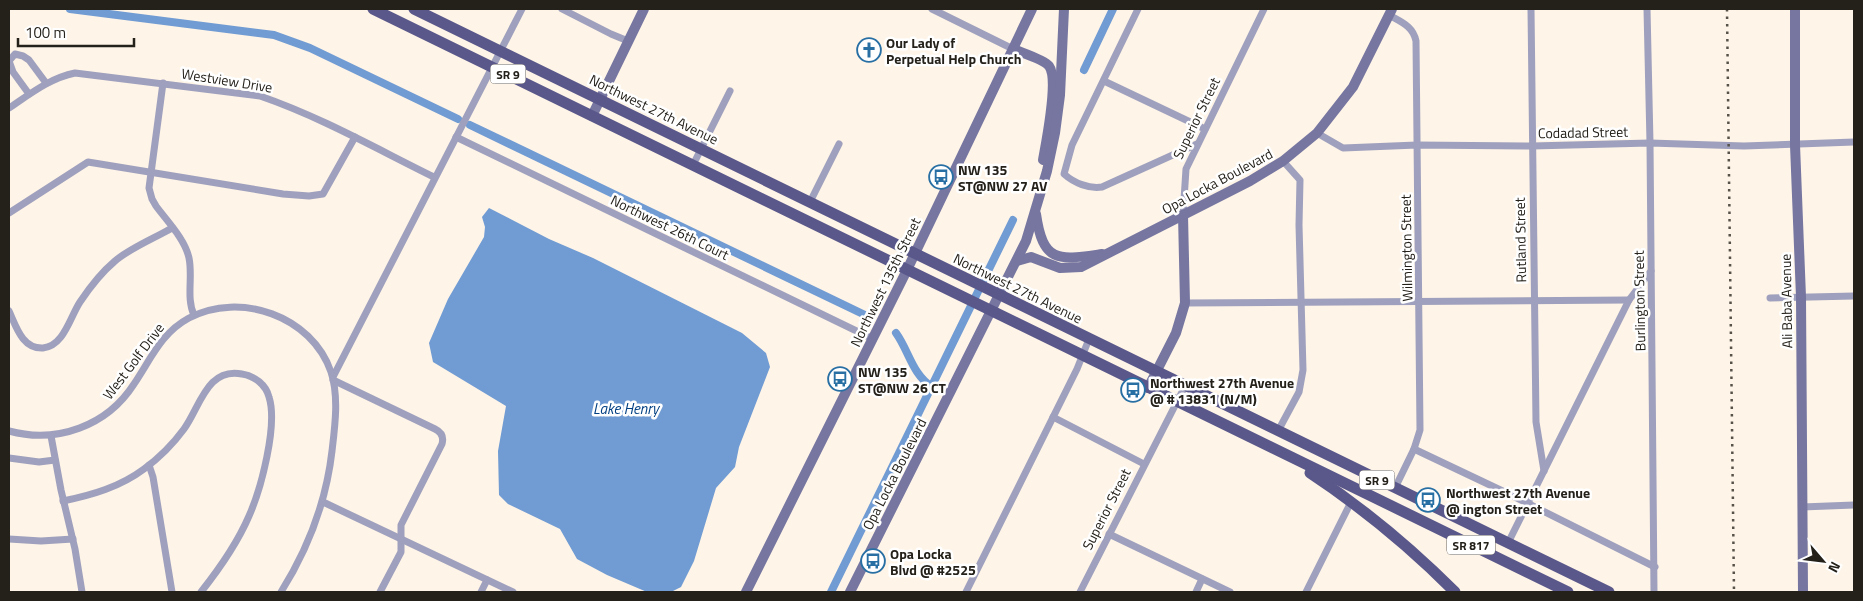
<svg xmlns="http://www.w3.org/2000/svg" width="1863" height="601" font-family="'Titillium Web',sans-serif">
	<rect width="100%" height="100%" fill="#fef4e7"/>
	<polygon fill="#709bd3" points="489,208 549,239 593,258 742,333 766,353 770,367 739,447 735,467 716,488 694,561 681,587 671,592 647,592 607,575 577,559 560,529 508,504 499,495 498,451 506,406 433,362 429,343 448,299 484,237 485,227 482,217"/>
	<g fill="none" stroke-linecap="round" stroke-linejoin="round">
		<g stroke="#709bd3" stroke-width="8">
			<polyline points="70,9 274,35 310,48 458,119"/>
			<polyline points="1084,70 1113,9"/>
			<polyline points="470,125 865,315"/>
			<path d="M 896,333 C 909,351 912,374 932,387"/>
			<polyline points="831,592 1013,220"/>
		</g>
		<g stroke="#9fa0bd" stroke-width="7">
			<polyline points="562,9 611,34 628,41"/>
			<polyline points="932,9 1013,49"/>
			<path d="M 1138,9 L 1072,145 L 1064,174 C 1074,183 1089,189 1102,187 L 1197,144"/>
			<polyline points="1531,9 1536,422 1544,471"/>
			<polyline points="1647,9 1650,143 1654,592"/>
			<path d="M 1389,15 C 1401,22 1413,26 1416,41 L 1420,430 L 1414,449 L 1395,488"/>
			<polyline points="9,61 15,54 23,56 29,60 46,83"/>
			<polyline points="9,61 13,72 29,94"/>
			<polyline points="1104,81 1205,129"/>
			<path d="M 163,83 L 149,188 L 152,199 L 156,206 C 167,221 185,239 189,258 C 193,277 186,298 194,315"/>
			<path d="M 9,108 C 30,94 50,78 75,73 L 260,96 C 321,117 377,149 434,177"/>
			<polyline points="1317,133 1343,148 1417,145 1532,146 1650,143 1744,146 1854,142"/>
			<polyline points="456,137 873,339"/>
			<polyline points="693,165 730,91"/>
			<polyline points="810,202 839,144"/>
			<polyline points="9,213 88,162 283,194 309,196 323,194 355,137"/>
			<polyline points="1183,215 1186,169 1264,9"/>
			<polyline points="1770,298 1854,296"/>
			<polyline points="1185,303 1629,300"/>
			<path d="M 9,311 C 16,326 22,349 43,348 C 64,346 70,317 80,302 C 90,287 102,272 115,261 C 130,248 155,238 172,228"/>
			<polyline points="333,377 522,9"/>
			<path d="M 333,380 L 435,429 C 441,432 444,437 442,444 L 401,525 L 401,552 L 380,592"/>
			<polyline points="1053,417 1144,464"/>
			<path d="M 9,431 C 57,444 107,426 134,384 C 151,359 161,333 189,318 C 240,291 312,316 331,372 C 339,396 335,426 332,451 C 326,503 308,549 281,592"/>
			<polyline points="1278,431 1299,392 1303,370 1299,225 1300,180 1283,161"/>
			<polyline points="51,436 61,490 75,549 82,592"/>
			<polyline points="1414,449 1511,495 1655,567"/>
			<polyline points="9,458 39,462 55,460"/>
			<polyline points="149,465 153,477 172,592"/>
			<path d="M 63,501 C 92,495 120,487 144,469 C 159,458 173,444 184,429 C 200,407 207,367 242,374 C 255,376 266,385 269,397 C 278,425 261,489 249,516 C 237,544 220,568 201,592"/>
			<polyline points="323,502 513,592"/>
			<polyline points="1802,507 1854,505"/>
			<polyline points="1109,534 1230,592"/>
			<polyline points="9,539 41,541 73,539"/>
			<polyline points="1508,543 1629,300 1651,271"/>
			<polyline points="481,592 487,580"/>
			<polyline points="966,592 1077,369 1089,339"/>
			<polyline points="1080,592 1185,386"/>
			<polyline points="1196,592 1202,579"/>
			<polyline points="1306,592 1351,502"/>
		</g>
		<g stroke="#7676a1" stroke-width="10">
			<polyline points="1795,9 1795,145 1801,297 1803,592"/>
			<path d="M 1013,49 C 1022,53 1043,59 1049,66 C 1059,79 1046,143 1043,160"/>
			<polyline points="592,116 644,9"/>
			<path d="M 1036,214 C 1043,264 1059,260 1102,254"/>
			<polyline points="1017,261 1031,257 1060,268 1081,267 1250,181 1283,161 1317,133 1353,87 1392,9"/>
			<polyline points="1148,388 1176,333 1185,303 1183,215"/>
			<polyline points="746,592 907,270 1032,9"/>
			<polyline points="850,592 1026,241 1047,171 1055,133 1060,95 1064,9"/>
		</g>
		<g stroke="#5a588b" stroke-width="11">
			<polyline points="373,9 1568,592"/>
			<polyline points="414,9 1609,592"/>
			<path d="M 1310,473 C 1363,508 1410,547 1455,592"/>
		</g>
		<polyline stroke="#565149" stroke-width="2.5" stroke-dasharray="2.5 5" stroke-linecap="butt" points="1727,9 1734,592"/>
	</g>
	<defs>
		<g id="church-ring" transform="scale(1.25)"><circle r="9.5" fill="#fff" stroke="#286fa4" stroke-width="1.5"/><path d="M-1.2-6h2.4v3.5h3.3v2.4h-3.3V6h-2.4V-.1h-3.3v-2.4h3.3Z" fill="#286fa4"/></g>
		<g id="bus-ring" transform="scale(1.25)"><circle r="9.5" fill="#fff" stroke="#286fa4" stroke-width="1.5"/><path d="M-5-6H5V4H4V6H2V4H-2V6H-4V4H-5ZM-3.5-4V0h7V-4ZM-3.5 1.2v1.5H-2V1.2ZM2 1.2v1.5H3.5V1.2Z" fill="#286fa4"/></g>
	</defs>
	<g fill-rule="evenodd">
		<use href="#church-ring" x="869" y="50"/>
		<use href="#bus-ring" x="941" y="177"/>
		<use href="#bus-ring" x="840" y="379"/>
		<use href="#bus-ring" x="1133" y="390"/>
		<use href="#bus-ring" x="1428" y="500"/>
		<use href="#bus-ring" x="873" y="561"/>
	</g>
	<g text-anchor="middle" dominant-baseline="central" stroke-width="5" stroke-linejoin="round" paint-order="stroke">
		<g fill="#fff" stroke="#66635f" stroke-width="1">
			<rect x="490.5" y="64.5" width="35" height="19" rx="4"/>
			<rect x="1359.5" y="470.5" width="35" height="19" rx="4"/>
			<rect x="1447" y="535.5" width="48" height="19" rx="4"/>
		</g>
		<g font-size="12" font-weight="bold" fill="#24201a">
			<text x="508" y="74">SR 9</text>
			<text x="1377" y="480">SR 9</text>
			<text x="1471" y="545">SR 817</text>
		</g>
		<g font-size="14" font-weight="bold" fill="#24201a" stroke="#fff" text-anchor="start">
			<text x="886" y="42">Our Lady of<tspan x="886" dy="16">Perpetual Help Church</tspan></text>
			<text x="958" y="169">NW 135<tspan x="958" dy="16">ST@NW 27 AV</tspan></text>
			<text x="858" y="371">NW 135<tspan x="858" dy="16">ST@NW 26 CT</tspan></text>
			<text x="1150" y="382">Northwest 27th Avenue<tspan x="1150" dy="16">@ # 13831 (N/M)</tspan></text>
			<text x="1446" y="492">Northwest 27th Avenue<tspan x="1446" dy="16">@ ington Street</tspan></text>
			<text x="890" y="553">Opa Locka<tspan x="890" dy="16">Blvd @ #2525</tspan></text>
		</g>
		<g font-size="14" fill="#24201a" stroke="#fff">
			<text transform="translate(227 80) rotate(9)">Westview Drive</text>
			<text transform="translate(654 109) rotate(26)">Northwest 27th Avenue</text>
			<text transform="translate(1196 118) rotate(-64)">Superior Street</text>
			<text transform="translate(1583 132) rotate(-1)">Codadad Street</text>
			<text transform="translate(1217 181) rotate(-28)">Opa Locka Boulevard</text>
			<text transform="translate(670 227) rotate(26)">Northwest 26th Court</text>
			<text transform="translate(1520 240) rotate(-91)">Rutland Street</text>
			<text transform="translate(1406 248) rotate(-91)">Wilmington Street</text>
			<text transform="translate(885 282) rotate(-64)">Northwest 135th Street</text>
			<text transform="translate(1018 288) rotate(26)">Northwest 27th Avenue</text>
			<text transform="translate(1639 301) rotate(-91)">Burlington Street</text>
			<text transform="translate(1786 301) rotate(-91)">Ali Baba Avenue</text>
			<text transform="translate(133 361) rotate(-53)">West Golf Drive</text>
			<text transform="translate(894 474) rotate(-63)">Opa Locka Boulevard</text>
			<text transform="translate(1106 509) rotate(-63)">Superior Street</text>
		</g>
		<g font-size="15" font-style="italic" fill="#003f82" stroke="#fff">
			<text x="626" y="408">Lake Henry</text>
		</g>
	</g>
	<rect width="1863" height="601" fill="none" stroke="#24201a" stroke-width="20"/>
	<g transform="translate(1823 561) rotate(118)" stroke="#ffffff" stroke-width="4" paint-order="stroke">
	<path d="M0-4L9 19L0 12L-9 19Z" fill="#24201a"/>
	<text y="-8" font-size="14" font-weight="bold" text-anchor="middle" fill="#24201a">N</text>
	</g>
	<path d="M18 38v8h116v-8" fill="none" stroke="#24201a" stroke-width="2.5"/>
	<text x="25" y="38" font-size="15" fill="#24201a" stroke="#ffffff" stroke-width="4" paint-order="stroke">100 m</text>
</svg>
